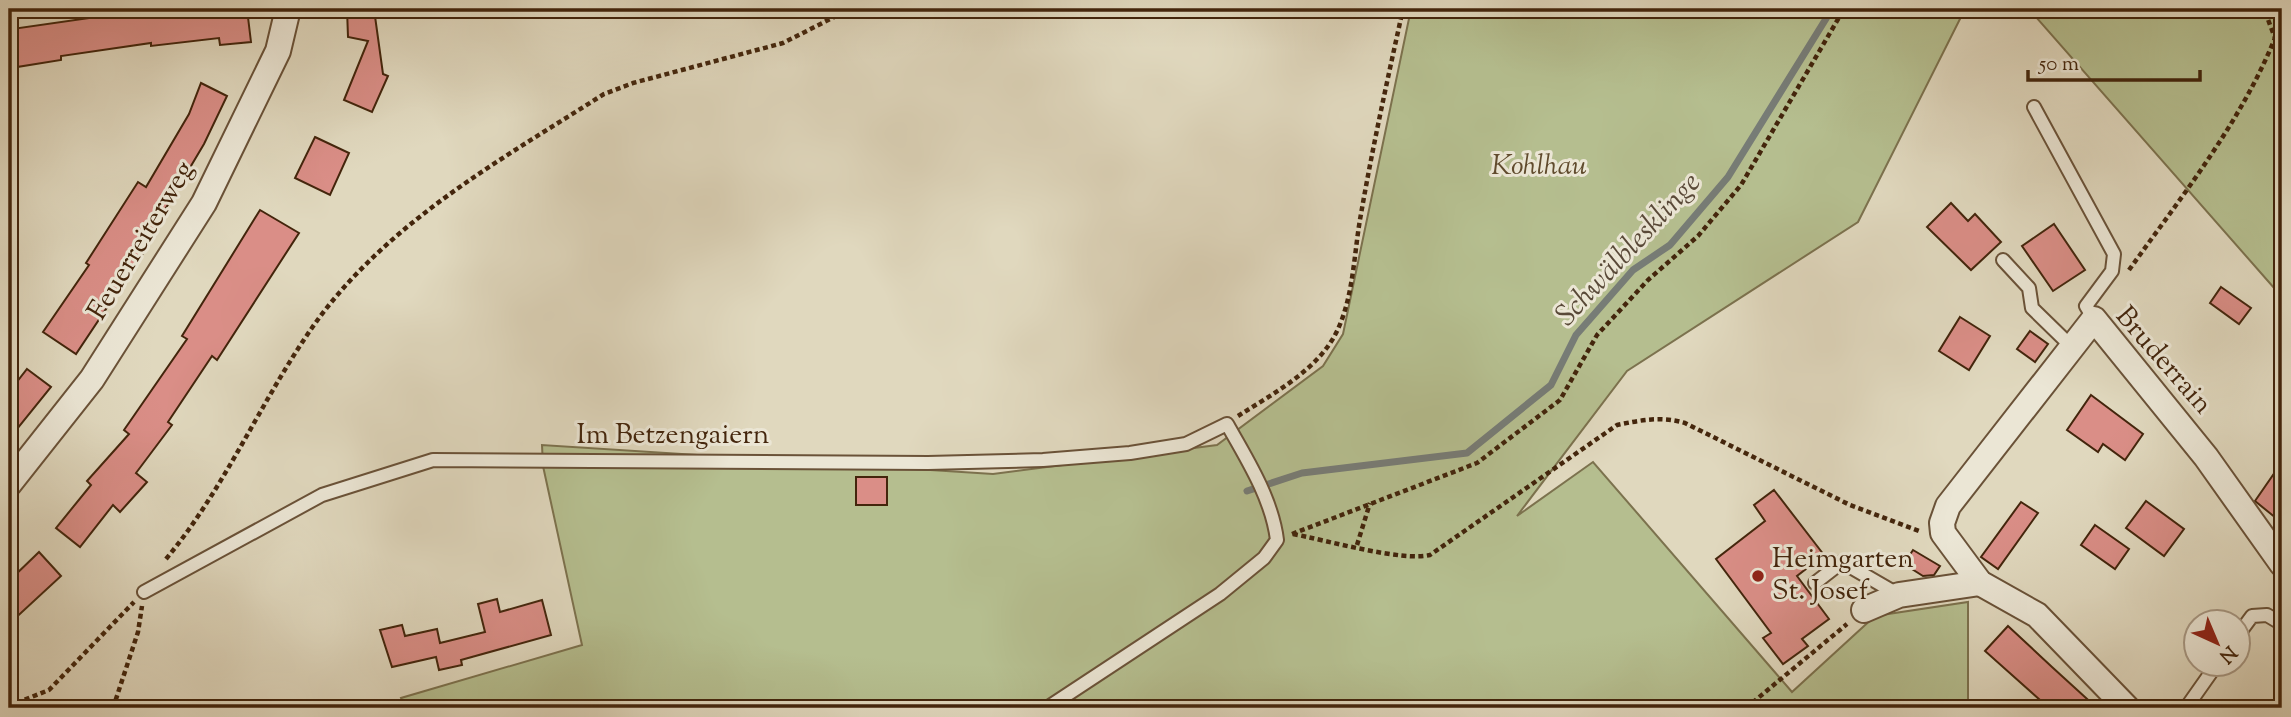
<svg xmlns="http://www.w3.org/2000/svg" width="2291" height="717" font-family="'Sorts Mill Goudy',serif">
	<rect width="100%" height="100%" fill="#e0d8be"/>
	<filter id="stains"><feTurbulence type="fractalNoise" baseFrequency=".00286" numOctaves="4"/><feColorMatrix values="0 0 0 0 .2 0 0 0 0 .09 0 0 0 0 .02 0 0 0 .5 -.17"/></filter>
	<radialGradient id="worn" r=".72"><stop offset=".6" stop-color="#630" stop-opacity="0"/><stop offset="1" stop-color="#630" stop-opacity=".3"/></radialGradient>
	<g fill="#b5be8f" stroke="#7c724e" stroke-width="2">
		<polygon points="1411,9 1965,9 1858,222 1627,371 1517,516 1593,462 1792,692 1875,616 1968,602 1968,708 405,708 401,698 582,645 543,466 542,445 993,474 1217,445 1323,366 1343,334"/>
		<polygon points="2029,9 2282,9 2282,297"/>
	</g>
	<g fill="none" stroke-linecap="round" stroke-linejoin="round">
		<polyline stroke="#777c76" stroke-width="7" points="1247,491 1302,473 1467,453 1551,385 1576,335 1633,270 1670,245 1728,177 1832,9"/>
	</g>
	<g fill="#da8e87" stroke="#43250c" stroke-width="2">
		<polygon points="152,9 172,9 173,15 247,9 251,42 220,45 219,38 151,46 151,43 61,56 61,60 17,67 12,29"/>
		<polygon points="347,9 374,9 383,74 388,76 372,112 344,100 368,41 348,37"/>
		<polygon points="201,83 227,96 204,144 141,250 144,252 76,354 43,332 89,265 86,263 138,182 146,187 189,114"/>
		<polygon points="315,137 349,153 330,195 295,178"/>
		<polygon points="1951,203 1968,221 1975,214 2001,242 1971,270 1927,227"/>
		<polygon points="260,210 299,233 217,360 212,356 168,422 172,425 136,473 147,482 120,512 113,505 80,547 56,528 91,485 87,481 129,434 124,430 187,339 182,336"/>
		<polygon points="2054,224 2085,270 2053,291 2022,246"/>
		<polygon points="2221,287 2251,308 2239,324 2210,303"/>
		<polygon points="1960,317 1990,336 1969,370 1939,351"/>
		<polygon points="2030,331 2048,344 2035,362 2017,349"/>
		<polygon points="27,369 51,387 9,439 9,392"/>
		<polygon points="2091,395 2143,434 2125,460 2103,444 2098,452 2067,430"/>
		<polygon points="2282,462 2282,523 2255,501"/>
		<rect x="856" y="477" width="31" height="28"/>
		<polygon points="1774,490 1824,555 1797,576 1829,619 1802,639 1808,646 1783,664 1763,638 1771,633 1716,559 1765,521 1754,505"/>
		<polygon points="2146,501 2184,529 2164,556 2126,528"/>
		<polygon points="2021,502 2038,513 1998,569 1981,557"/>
		<polygon points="2095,525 2129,549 2115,569 2081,545"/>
		<polygon points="1913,550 1940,566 1934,575 1923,576 1904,564"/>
		<polygon points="39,552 61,576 9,624 9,581"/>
		<polygon points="497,599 500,612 542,600 551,635 461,660 462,665 439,670 436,657 392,667 380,630 402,625 405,636 437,629 440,643 485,632 478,604"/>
		<polygon points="2008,626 2052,667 2097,708 2049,708 1985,651"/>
	</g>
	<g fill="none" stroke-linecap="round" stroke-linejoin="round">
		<g stroke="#6a5238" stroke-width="16">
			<g id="lane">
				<polyline points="2034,107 2114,254 2112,271 2086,306 2094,319"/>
				<polyline points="2003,260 2029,288 2032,308 2072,347"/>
				<polyline points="1815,583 1842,562 1899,595"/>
				<path d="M 144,592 L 322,495 L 433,460 L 928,463 L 1043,460 L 1130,453 L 1186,444 L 1227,424 C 1247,459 1272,499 1277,540 L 1264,558 L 1220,594 L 1047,708"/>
				<polyline points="2238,635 2252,616 2267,615 2282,624"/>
				<polyline points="2186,708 2217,664"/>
			</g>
		</g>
		<g stroke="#6a5238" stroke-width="28">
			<g id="street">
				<polyline points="9,484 92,379 204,203 278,51 288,9"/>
				<polyline points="1864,610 1899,595 1980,583"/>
				<polyline points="2127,708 2037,615 1980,583 1943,533 1942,523 1948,506 2094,319 2206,457 2282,564"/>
			</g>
		</g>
		<g stroke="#43250c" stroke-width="4.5" stroke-dasharray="5 3.5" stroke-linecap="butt">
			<path d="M 2129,270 C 2182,196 2241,122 2275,38 L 2264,9"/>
			<path d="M 1238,416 C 1274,393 1320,369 1338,329 C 1354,294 1354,251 1361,214 C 1373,145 1388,77 1403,9"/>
			<polyline points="1292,534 1477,463 1560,400 1597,335 1648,280 1698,236 1741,185 1844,9"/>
			<path d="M 1293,534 C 1325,540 1403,562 1430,555 L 1617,425 C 1641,420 1662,416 1685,423 L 1850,505 L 1922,532"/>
			<polyline points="1357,545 1370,503"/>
			<path d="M 166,559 C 227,486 263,395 319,318 C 393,219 502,159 604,94 L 633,83 L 783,43 L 850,9"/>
			<polyline points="9,706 49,690 134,602"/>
			<polyline points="113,708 138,632 142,606"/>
			<polyline points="1746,708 1847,624"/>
		</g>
		<use href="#lane" stroke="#ebe6d5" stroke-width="12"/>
		<use href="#street" stroke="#ebe6d5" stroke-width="24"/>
	</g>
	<circle fill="#8f2418" stroke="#ebe6d5" stroke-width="2.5" cx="1758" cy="576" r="7"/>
	<g text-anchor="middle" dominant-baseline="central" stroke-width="6" stroke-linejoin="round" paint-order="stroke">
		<g font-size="28" font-style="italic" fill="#604b2d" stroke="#ebe6d5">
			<text x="1539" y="167">Kohlhau</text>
		</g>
		<g font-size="28" fill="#43250c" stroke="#ebe6d5">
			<text transform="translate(142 241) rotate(-59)">Feuerreiterweg</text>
			<text transform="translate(2163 361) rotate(49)">Bruderrain</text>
			<text x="673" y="436">Im Betzengaiern</text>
		</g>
		<g font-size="28" fill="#43250c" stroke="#ebe6d5" text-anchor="start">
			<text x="1772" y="560">Heimgarten<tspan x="1772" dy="32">St. Josef</tspan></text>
		</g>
		<g font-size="30" font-style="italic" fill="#594938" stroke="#ebe6d5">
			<text transform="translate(1629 250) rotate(-47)">Schwälblesklinge</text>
		</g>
	</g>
	<rect width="2291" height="717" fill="none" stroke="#e0d8be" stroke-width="35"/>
	<rect x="10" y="10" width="2270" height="696" fill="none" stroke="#43250c" stroke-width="3.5"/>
	<rect x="18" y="18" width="2256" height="682" fill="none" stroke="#43250c" stroke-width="2"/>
	<g transform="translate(2217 643) rotate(136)"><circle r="33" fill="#ebe6d5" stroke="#a89985" stroke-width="2"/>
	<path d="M0-5L12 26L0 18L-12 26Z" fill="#8f2418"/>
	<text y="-10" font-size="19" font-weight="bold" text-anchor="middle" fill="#43250c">N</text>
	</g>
	<path d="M2028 70v10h172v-10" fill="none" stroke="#43250c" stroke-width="3.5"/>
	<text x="2039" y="70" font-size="21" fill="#43250c" stroke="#ebe6d5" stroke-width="5" paint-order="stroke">50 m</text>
	<rect width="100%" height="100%" filter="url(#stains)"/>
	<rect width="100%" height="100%" fill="url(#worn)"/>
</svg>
